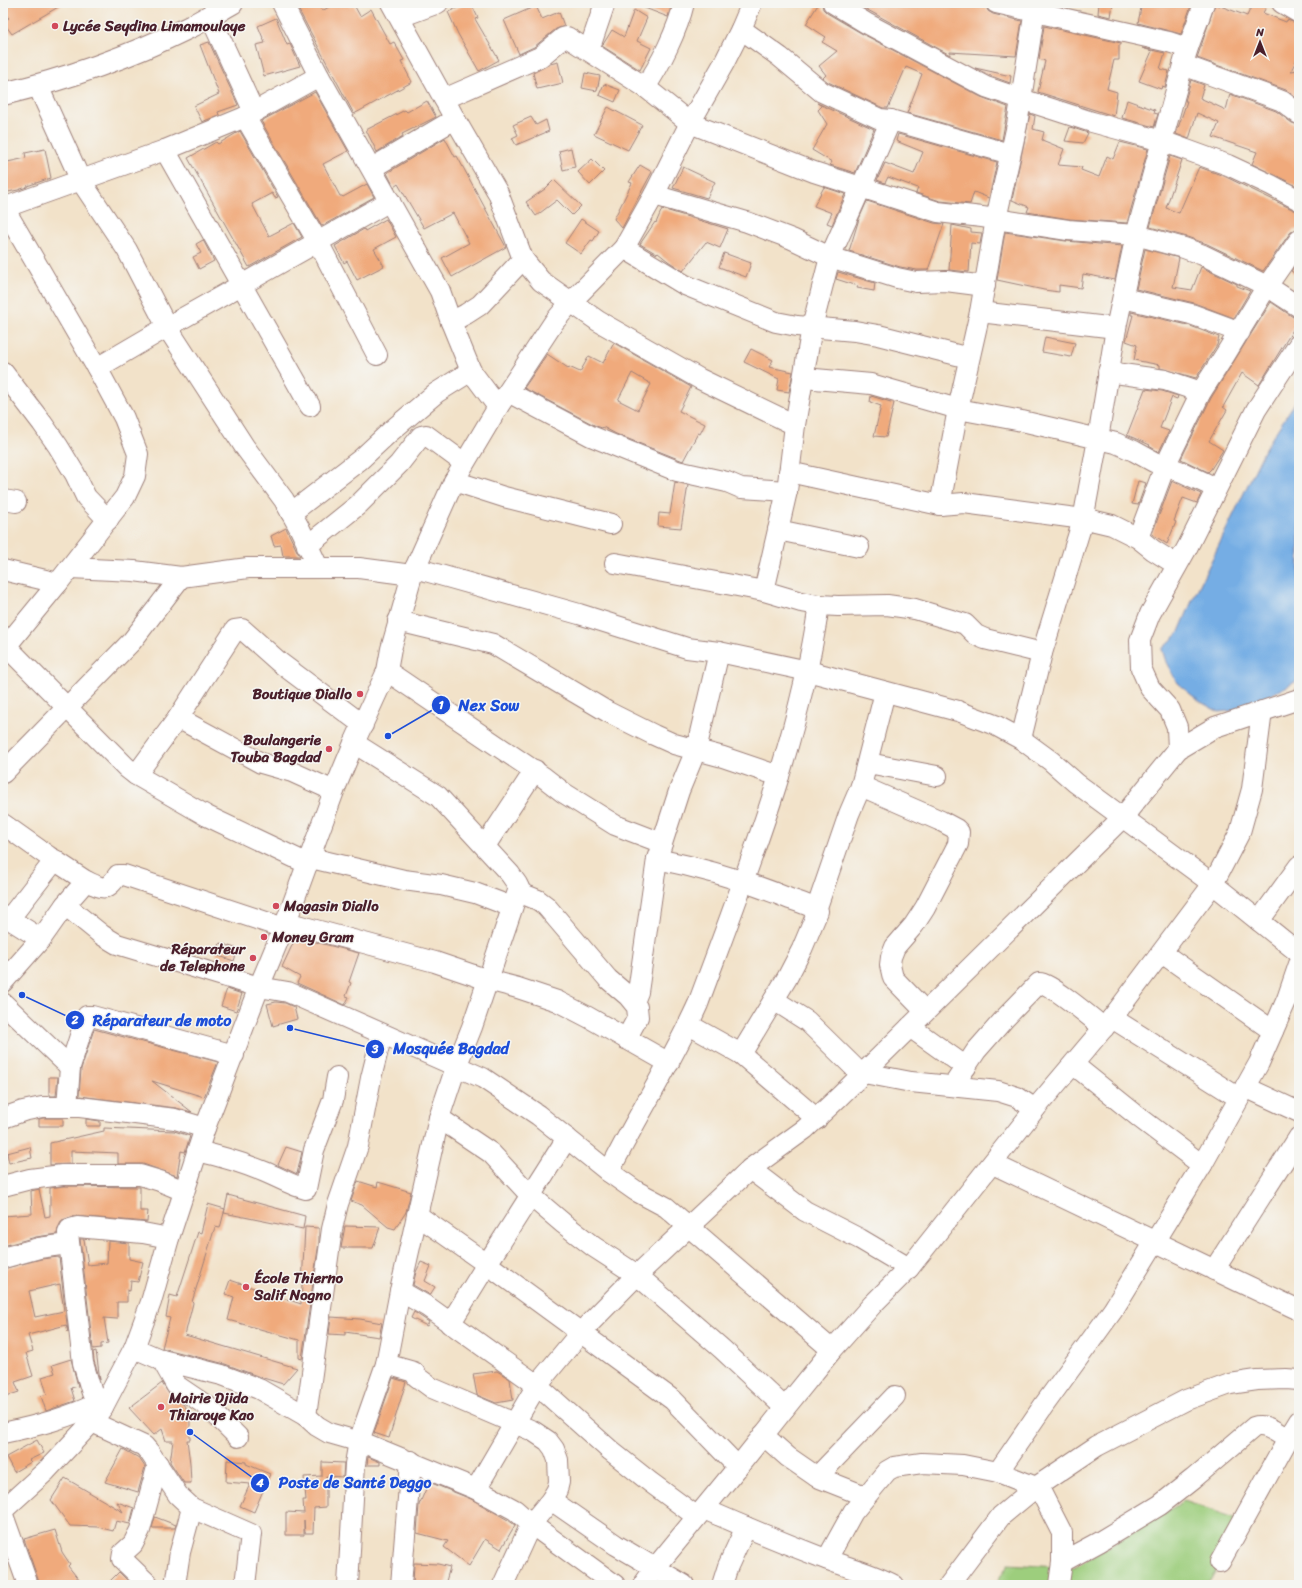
<svg xmlns="http://www.w3.org/2000/svg" width="1302" height="1588" font-family="Sriracha,sans-serif">
	<rect width="100%" height="100%" fill="#f6f6f2"/>
	<filter id="ink" filterUnits="userSpaceOnUse"><feTurbulence type="fractalNoise" baseFrequency=".025" numOctaves="2"/><feDisplacementMap in="SourceGraphic" scale="8" xChannelSelector="R" yChannelSelector="G"/><feConvolveMatrix kernelMatrix="1 2 1 2 8 2 1 2 1" color-interpolation-filters="sRGB"/></filter>
	<filter id="wash" filterUnits="userSpaceOnUse"><feTurbulence type="fractalNoise" baseFrequency=".012" numOctaves="4" result="noise"/><feDisplacementMap in="SourceGraphic" scale="16" xChannelSelector="R" yChannelSelector="G"/><feGaussianBlur stdDeviation="0.9" result="paint"/><feColorMatrix in="noise" values="0 0 0 0 0 0 0 0 0 0 0 0 0 0 0 0 0 1.4 0 .05"/><feComposite in="paint" operator="in"/></filter>
	<g filter="url(#wash)">
		<rect width="100%" height="100%" fill="#f2e2c9"/>
		<polygon fill="#9dce7d" stroke="#747654" points="1184,1501 1250,1523 1206,1585 995,1585 1008,1564 1074,1568"/>
		<polygon fill="#75ade4" stroke="#606688" points="1299,396 1299,680 1274,693 1261,705 1243,710 1219,712 1199,701 1177,683 1166,662 1162,649 1178,634 1192,601 1265,449"/>
		<g id="blocks">
			<g fill="#f0aa7c" fill-rule="evenodd">
				<polygon points="3,3 65,3 12,34 3,22 9,18 3,12"/>
				<polygon points="295,3 318,3 322,11 336,3 348,3 350,7 354,5 360,16 371,9 390,44 394,42 404,60 401,61 412,82 354,114"/>
				<polygon points="468,3 471,3 478,18 475,19 499,60 479,71 458,34 448,12"/>
				<polygon points="632,3 672,3 668,17"/>
				<polygon points="819,3 822,3 823,9 827,13 861,33 981,97 1008,107 1002,140 907,113 922,74 906,67 888,108 883,108 828,82 823,78 826,75 819,66 837,51 822,42 826,37 806,24"/>
				<polygon points="855,3 985,3 988,11 993,14 1022,21 1016,56 950,52 950,55"/>
				<polygon points="1099,3 1113,3 1111,17 1098,14"/>
				<polygon points="1142,3 1192,3 1181,34 1138,23"/>
				<polygon points="1253,3 1268,3 1263,13 1286,22 1287,20 1299,24 1299,54 1291,71 1299,70 1299,100 1286,90 1197,58 1215,4 1247,16"/>
				<polygon points="536,6 542,19 559,12 564,26 556,29 534,47 519,54 504,20"/>
				<polygon points="634,10 647,18 637,41 651,48 640,70 602,46 612,30 624,37"/>
				<polygon points="276,18 287,45 290,44 300,66 264,76 256,45 265,43 258,26"/>
				<polygon points="1044,26 1121,43 1121,45 1119,45 1119,60 1114,60 1107,89 1117,92 1114,116 1038,92 1045,61 1039,59"/>
				<polygon points="209,42 238,105 218,112 219,115 202,122 194,106 219,94 200,45"/>
				<polygon points="1142,48 1165,53 1160,69 1169,71 1165,87 1162,86 1161,89 1139,81 1152,51"/>
				<polygon points="558,62 563,83 537,89 533,73 550,64"/>
				<polygon points="975,68 1011,76 1010,83 991,76"/>
				<polygon points="585,73 600,76 597,91 582,88"/>
				<polygon points="1191,80 1204,85 1200,98 1226,110 1230,94 1276,111 1292,123 1299,125 1299,187 1252,164 1257,152 1213,137 1219,123 1197,113 1189,139 1176,134 1187,101 1185,101"/>
				<polygon points="604,84 620,90 615,102 599,95"/>
				<polygon points="315,92 348,151 323,164 340,196 342,196 343,197 367,184 374,197 322,226 261,121"/>
				<polygon points="1127,100 1155,110 1154,113 1158,114 1154,127 1122,118"/>
				<polygon points="427,101 436,117 402,134 403,136 377,152 366,130 405,110 407,112"/>
				<polygon points="817,103 874,129 855,173 830,165 832,162 812,150 827,124 818,110 822,106"/>
				<polygon points="608,107 642,125 628,150 594,134"/>
				<polygon points="1030,114 1035,116 1033,129 1044,132 1042,140 1064,149 1058,165 1082,167 1081,170 1099,177 1107,156 1113,159 1120,142 1148,149 1127,223 1069,219 1027,212 1029,207 1012,200"/>
				<polygon points="531,117 536,125 546,120 549,131 516,145 512,138 518,135 513,125"/>
				<polygon points="1070,127 1088,133 1083,143 1065,141"/>
				<polygon points="240,131 278,197 275,198 272,193 252,204 269,236 294,223 302,237 249,267 188,158 216,142 218,144"/>
				<polygon points="898,134 997,162 989,198 974,192 970,204 940,201 916,193 918,188 888,177 885,183 877,180 885,163 914,174 923,152 896,141"/>
				<polygon points="445,138 455,157 457,156 506,247 452,277 442,258 469,243 453,213 424,228 398,184 394,187 387,173"/>
				<polygon points="571,148 575,167 563,170 559,151"/>
				<polygon points="45,149 51,178 27,186 27,187 18,190 3,193 3,163 26,158 25,153"/>
				<polygon points="1170,156 1182,160 1166,208 1179,213 1199,167 1224,176 1294,210 1299,211 1299,229 1294,230 1290,233 1263,271 1207,244 1187,237 1150,227"/>
				<polygon points="592,159 604,171 590,185 578,172"/>
				<polygon points="640,165 652,172 622,228 614,219 632,183 629,182"/>
				<polygon points="683,167 715,182 707,198 673,188"/>
				<polygon points="554,180 581,206 572,215 557,200 536,216 526,202 545,189"/>
				<polygon points="824,187 845,194 832,225 827,223 832,213 814,206"/>
				<polygon points="867,201 934,223 944,224 928,270 917,270 900,267 849,251 859,219"/>
				<polygon points="662,209 728,229 720,248 706,242 683,271 668,261 658,253 657,254 640,244 655,222 656,223"/>
				<polygon points="386,219 396,237 374,249 384,266 357,280 347,261 344,263 335,246 364,229 365,231"/>
				<polygon points="581,219 599,231 593,241 591,240 581,254 565,243"/>
				<polygon points="952,225 971,229 971,232 982,233 980,244 971,243 969,272 949,270"/>
				<polygon points="1005,232 1066,241 1122,246 1115,280 1083,274 1081,288 1059,285 1059,292 1044,290 997,280"/>
				<polygon points="203,240 214,261 199,269 193,257 201,253 196,244"/>
				<polygon points="1145,249 1179,258 1173,287 1192,290 1201,267 1237,284 1237,286 1250,291 1234,318 1194,303 1136,289"/>
				<polygon points="724,253 751,263 746,277 719,267"/>
				<polygon points="1298,262 1299,263 1299,276 1291,271"/>
				<polygon points="838,272 875,283 874,291 857,288 858,286 836,279"/>
				<polygon points="1271,302 1293,317 1299,318 1299,320 1259,385 1242,373 1223,407 1227,410 1209,441 1223,450 1211,469 1208,472 1181,459 1211,398"/>
				<polygon points="1131,312 1188,325 1219,337 1217,345 1196,378 1160,368 1160,365 1134,360 1137,345 1126,341 1133,315 1131,315"/>
				<polygon points="1045,337 1075,343 1071,357 1042,352"/>
				<path d="M 614,343 L 691,387 L 679,411 L 705,424 L 700,434 L 698,433 L 683,461 L 616,434 L 603,427 L 602,428 L 596,426 L 524,388 L 547,354 L 568,368 L 569,367 L 580,372 L 589,356 L 603,363 ZM 632,373 L 651,384 L 638,410 L 618,400 Z"/>
				<polygon points="751,349 773,360 769,367 793,372 789,392 777,390 779,379 744,362"/>
				<polygon points="1145,389 1162,391 1178,396 1177,399 1172,397 1160,428 1169,431 1159,452 1149,446 1150,445 1127,435"/>
				<polygon points="871,396 894,403 886,437 874,436 881,406 870,402"/>
				<polygon points="1138,481 1146,483 1138,505 1132,504"/>
				<polygon points="1172,481 1201,494 1197,503 1183,498 1174,521 1176,522 1167,544 1152,534"/>
				<polygon points="675,482 688,485 681,528 658,526 659,513 670,514"/>
				<polygon points="286,528 298,553 300,556 283,556 281,545 274,546 271,536"/>
				<polygon points="296,937 359,953 349,982 351,983 346,996 349,997 345,1005 297,983 300,977 282,967"/>
				<polygon points="220,943 238,949 234,961 216,955"/>
				<polygon points="227,989 242,994 236,1011 221,1006"/>
				<polygon points="276,1002 285,1003 294,1007 297,1019 273,1026 267,1004"/>
				<polygon points="94,1029 218,1062 204,1097 152,1081 192,1112 176,1108 79,1096 81,1069"/>
				<polygon points="49,1077 58,1077 56,1096 49,1096"/>
				<polygon points="43,1118 63,1118 63,1126 39,1126 39,1119"/>
				<polygon points="86,1119 100,1121 100,1126 86,1126"/>
				<polygon points="104,1128 174,1131 190,1136 185,1152 181,1151 177,1176 143,1164 118,1164 118,1153 71,1151 71,1164 50,1165 50,1143 104,1131"/>
				<polygon points="30,1147 32,1158 9,1163 7,1153"/>
				<polygon points="286,1147 302,1152 297,1174 278,1165"/>
				<polygon points="358,1181 377,1187 378,1182 411,1192 406,1212 395,1229 388,1227 362,1205 351,1201"/>
				<polygon points="63,1186 140,1187 140,1211 148,1211 147,1222 74,1216 62,1220 58,1228 57,1234 36,1237 3,1246 3,1216 32,1214 31,1191 39,1189 45,1217 50,1216 50,1188"/>
				<polygon points="228,1195 305,1216 303,1229 224,1213"/>
				<polygon points="208,1204 225,1209 220,1228 215,1227 192,1302 193,1303 185,1335 297,1368 283,1384 260,1377 225,1364 162,1348 170,1318 166,1317 170,1295 177,1297 198,1232 201,1233"/>
				<polygon points="345,1226 380,1227 373,1248 341,1248"/>
				<polygon points="305,1227 319,1228 319,1242 302,1359 299,1358 299,1340 228,1320 234,1297 225,1294 230,1280 301,1304"/>
				<polygon points="80,1239 84,1239 88,1265 107,1263 108,1241 129,1243 129,1259 143,1262 138,1282 131,1281 130,1291 127,1290 127,1302 117,1302 117,1319 104,1318 108,1343 101,1344 101,1348 93,1349"/>
				<path d="M 59,1257 L 68,1332 L 66,1325 L 28,1335 L 33,1351 L 26,1353 L 33,1376 L 15,1382 L 19,1392 L 3,1397 L 3,1269 L 41,1259 ZM 60,1284 L 64,1311 L 35,1317 L 29,1291 Z"/>
				<polygon points="421,1262 431,1266 425,1281 435,1287 430,1295 413,1285 416,1272"/>
				<polygon points="414,1312 429,1322 427,1326 411,1318"/>
				<polygon points="331,1317 360,1319 382,1323 379,1337 345,1332 345,1335 329,1334"/>
				<polygon points="96,1351 100,1380 94,1361 93,1352"/>
				<polygon points="71,1359 78,1386 71,1388 75,1401 46,1411 41,1396 47,1394 42,1377 55,1373 52,1365"/>
				<polygon points="497,1371 510,1379 513,1400 496,1403 477,1395 473,1374"/>
				<polygon points="393,1378 406,1382 389,1438 374,1433"/>
				<polygon points="162,1383 169,1394 182,1403 190,1413 190,1440 187,1440 190,1463 191,1483 184,1483 170,1462 173,1441 166,1441 162,1429 154,1435 129,1408"/>
				<polygon points="37,1440 44,1453 29,1460 31,1462 14,1472 6,1457"/>
				<polygon points="123,1449 139,1458 145,1467 138,1492 105,1482"/>
				<polygon points="368,1457 380,1462 380,1465 367,1465"/>
				<polygon points="227,1460 246,1462 246,1464 270,1474 254,1512 240,1506 250,1484 226,1482"/>
				<polygon points="322,1462 344,1463 343,1477 326,1476 326,1507 314,1508 313,1533 305,1533 304,1520 304,1535 286,1535 286,1512 304,1513 303,1500 306,1500 304,1477 322,1476"/>
				<polygon points="65,1478 123,1512 117,1502 134,1508 130,1524 116,1521 113,1531 98,1527 70,1526 51,1500"/>
				<polygon points="429,1482 471,1499 508,1520 515,1525 501,1549 485,1539 469,1566 444,1547 448,1541 417,1533 419,1505"/>
				<polygon points="155,1517 176,1525 175,1528 152,1528"/>
				<polygon points="55,1530 62,1552 70,1564 68,1566 83,1585 40,1585 24,1539"/>
				<polygon points="414,1563 438,1564 450,1567 445,1585 413,1585"/>
				<polygon points="119,1572 132,1585 106,1585"/>
			</g>
		</g>
	</g>
	<g filter="url(#ink)">
		<use href="#blocks" fill-opacity="0" stroke="#9e807a" stroke-width="1"/>
		<g fill="none" stroke-linecap="round" stroke-linejoin="round">
			<g stroke="#9e807a" stroke-width="22">
				<g id="minor">
					<polyline points="282,3 319,76 440,291 451,322 471,371"/>
					<polyline points="391,3 455,119 498,193 523,259 541,281 598,321 700,379 795,425"/>
					<polyline points="833,3 866,23 986,87 1021,99 1092,122 1162,141 1228,165 1271,185 1299,200"/>
					<polyline points="996,3 1169,42 1187,48"/>
					<polyline points="1282,3 1299,13"/>
					<polyline points="210,16 254,112"/>
					<polyline points="400,17 438,3"/>
					<polyline points="741,29 780,57 822,92 880,119 891,120 1010,154"/>
					<polyline points="589,50 605,3"/>
					<polyline points="1183,65 1269,96 1282,101 1299,114"/>
					<polyline points="38,86 81,181 127,250 167,327 244,446 284,500 300,529 318,567"/>
					<path d="M 645,87 C 660,66 678,29 684,3"/>
					<polyline points="444,99 540,57 563,38 567,37 645,87 690,123 814,172 938,212 982,217 1068,230 1136,235 1184,248 1203,255 1267,286 1299,307"/>
					<polyline points="245,117 318,242 377,355"/>
					<polyline points="165,150 310,406"/>
					<polyline points="372,168 455,119"/>
					<polyline points="654,195 747,222 792,239 830,257 897,278 916,282 946,281 985,286"/>
					<polyline points="3,208 165,150 245,117 319,76"/>
					<polyline points="624,248 685,285 776,322 797,326 855,331 878,335 969,358"/>
					<polyline points="1123,298 1191,314 1240,332"/>
					<path d="M 980,312 L 1116,328 L 1136,235 L 1183,65 C 1188,43 1198,24 1204,3"/>
					<polyline points="451,322 466,314 480,305 523,259"/>
					<polyline points="97,368 167,327 390,201"/>
					<polyline points="3,372 42,423 58,446 75,474 86,497 108,520"/>
					<polyline points="1108,372 1165,380 1201,392"/>
					<polyline points="804,378 871,384 958,409 1022,421 1116,443 1134,451 1154,462 1182,472 1216,488"/>
					<polyline points="508,392 591,436 677,471 727,482 741,488 787,491"/>
					<polyline points="789,472 940,505 958,409 980,312 996,219 1017,125 1036,3"/>
					<polyline points="454,481 504,497 611,524"/>
					<polyline points="3,500 16,502"/>
					<polyline points="940,505 964,503 1091,520 1112,525 1138,538 1153,550 1177,565"/>
					<polyline points="291,513 361,459 391,431 436,393 471,371 498,407"/>
					<polyline points="1138,538 1165,466 1201,392 1225,355 1267,286 1299,240"/>
					<polyline points="307,546 358,505 399,464 421,436 426,435 464,463"/>
					<polyline points="859,547 778,530 787,491 795,425 812,327 830,257 891,120"/>
					<polyline points="615,563 764,591 778,530"/>
					<polyline points="70,568 134,571 181,577 248,568 359,568 412,575"/>
					<polyline points="415,568 579,614 687,648 719,652 808,671 958,711 995,725 1021,739 1051,761 1076,783 1213,884 1299,953"/>
					<polyline points="3,570 58,583"/>
					<polyline points="764,591 801,602 819,605 838,606 887,605 915,609 965,624 976,635 985,639 1042,653"/>
					<polyline points="398,621 493,644 608,712 654,735 674,744 723,757 779,776"/>
					<polyline points="6,646 127,768 136,775 207,816 308,864"/>
					<polyline points="3,650 58,583 125,497 135,476 138,454 124,418 97,368 4,208"/>
					<polyline points="387,671 542,776 564,793 615,825 662,843"/>
					<polyline points="178,718 261,763 292,772 334,791"/>
					<polyline points="1021,739 1042,653 1083,520 1098,439 1116,328"/>
					<polyline points="1178,749 1177,727 1170,710 1150,688 1141,668 1140,640 1150,614 1187,548 1256,410 1299,344"/>
					<polyline points="868,763 937,776"/>
					<polyline points="3,773 132,641 181,577"/>
					<polyline points="136,775 178,718 235,630 242,629 279,662 363,725"/>
					<polyline points="861,786 941,821 956,829 959,832 958,844 925,908 914,925 895,947 891,957 890,965 893,978 925,1011"/>
					<polyline points="3,824 48,856 86,881 65,905"/>
					<polyline points="485,846 535,770"/>
					<polyline points="311,858 404,880 441,885 475,893 512,907"/>
					<path d="M 657,859 C 702,868 747,881 790,899 C 799,902 810,905 818,911 L 802,949 L 787,978 L 741,1054"/>
					<path d="M 86,881 C 104,889 106,892 118,875 L 124,875 L 284,928"/>
					<polyline points="518,892 538,900 546,906 608,979 628,996 637,1007 638,1017 626,1039"/>
					<polyline points="816,910 849,814 861,786 885,692"/>
					<polyline points="3,915 41,939"/>
					<polyline points="9,919 55,860"/>
					<polyline points="1259,921 1299,866"/>
					<polyline points="286,922 435,962 488,980 518,988 557,1001 588,1017 669,1063"/>
					<polyline points="1162,953 1273,1031"/>
					<polyline points="3,982 41,939 65,905 102,935 117,944 259,987 288,992 483,1078 538,1115 609,1172 636,1191 666,1207 832,1350"/>
					<polyline points="774,1000 807,1021 862,1075"/>
					<polyline points="634,1002 638,992 657,859 679,791 696,750 719,652"/>
					<polyline points="3,1003 70,1067"/>
					<polyline points="1112,1018 1239,1098"/>
					<polyline points="689,1025 741,1054 817,1119"/>
					<polyline points="910,1027 966,1067"/>
					<polyline points="1074,1065 1140,1118 1202,1165"/>
					<polyline points="864,1073 911,1082 998,1091 1017,1097 1035,1109"/>
					<path d="M 953,1086 L 976,1051 L 1006,1017 L 1039,983 C 1048,981 1094,1020 1104,1028"/>
					<polyline points="1245,1087 1299,1112"/>
					<polyline points="67,1107 70,1067 85,1020 87,1016 92,1016 234,1055"/>
					<polyline points="3,1118 23,1111 42,1107 80,1107 175,1119 205,1128"/>
					<polyline points="439,1118 491,1153 531,1196 564,1224 594,1247 637,1275 722,1349 785,1408"/>
					<path d="M 197,1151 C 220,1156 243,1163 265,1172 C 280,1178 290,1185 306,1189 L 314,1150 L 333,1100 L 337,1077"/>
					<polyline points="993,1164 1248,1286 1299,1310"/>
					<polyline points="750,1169 805,1211 860,1239 909,1268"/>
					<path d="M 609,1172 C 637,1116 672,1062 698,1004 C 746,874 799,743 819,605"/>
					<polyline points="3,1186 30,1179 62,1175 140,1175 160,1181 184,1191"/>
					<polyline points="417,1215 487,1264 567,1138"/>
					<polyline points="3,1258 39,1248 68,1244"/>
					<polyline points="1214,1270 1299,1137"/>
					<polyline points="400,1291 428,1307 537,1385 611,1451 650,1482 696,1516"/>
					<polyline points="450,1324 487,1264 673,1400 738,1467"/>
					<polyline points="134,1348 162,1360 222,1375 259,1389 306,1416 317,1426 329,1433 364,1443 476,1489 515,1510 531,1524 615,1585"/>
					<polyline points="162,1360 176,1385 207,1406 238,1437"/>
					<polyline points="386,1364 414,1372 417,1377 432,1388 533,1431 548,1441 554,1449 558,1460 559,1482 557,1490 551,1500 531,1524 503,1585"/>
					<polyline points="103,1407 92,1393 83,1363 68,1233 70,1229 77,1227 143,1233 169,1238"/>
					<polyline points="306,1416 332,1229 338,1204 358,1146 371,1078 382,1034"/>
					<polyline points="92,1422 144,1446 150,1453 178,1495 192,1508 251,1534 245,1585"/>
					<path d="M 3,1433 C 36,1426 69,1418 100,1402"/>
					<polyline points="763,1435 788,1457 817,1477 895,1396"/>
					<polyline points="998,1472 1044,1405 1113,1310 1202,1165 1259,1063 1287,999 1299,964"/>
					<polyline points="817,1477 865,1496"/>
					<polyline points="476,1489 537,1385 581,1332 637,1275 750,1169 805,1129 839,1097 1122,818 1178,749 1215,727 1299,699"/>
					<polyline points="551,1500 616,1545 684,1585"/>
					<path d="M 704,1509 C 745,1527 786,1544 828,1560 C 850,1568 873,1574 894,1585"/>
					<polyline points="3,1510 46,1471 92,1422 103,1407 134,1348 151,1302 169,1238 205,1128 259,987 286,922 334,791 354,743 387,671 391,649 412,575 454,481 498,407 554,322 571,302 624,248 654,195 690,123 724,63 741,29 752,3"/>
					<polyline points="3,1515 28,1585"/>
					<polyline points="827,1559 853,1512 887,1471 894,1467 922,1463 963,1465 998,1472 1036,1487 1042,1494 1062,1533 1062,1562 1059,1584"/>
					<path d="M 1062,1562 L 1099,1542 L 1160,1505 L 1193,1479 L 1254,1427 C 1266,1423 1277,1433 1288,1439"/>
					<polyline points="1220,1562 1288,1439 1299,1421"/>
					<polyline points="149,1585 122,1559 123,1553 133,1544 140,1530 158,1464"/>
					<polyline points="175,1585 180,1552 192,1508"/>
					<polyline points="348,1585 355,1464 359,1441 386,1364 400,1291 439,1118 456,1067 472,1027 519,888 517,884 510,874 438,796 354,743"/>
					<polyline points="401,1585 411,1461"/>
					<polyline points="643,1585 655,1568 738,1467 785,1408 832,1350 873,1304 909,1268 1035,1109 1112,1018 1213,884 1240,832 1252,789 1262,711"/>
					<polyline points="722,1585 728,1566 746,1527"/>
					<polyline points="949,1585 1001,1516 1036,1487 1097,1446 1186,1400 1230,1384 1257,1380 1286,1379 1299,1380"/>
				</g>
			</g>
			<g stroke="#9e807a" stroke-width="24">
				<path id="major" d="M 3,94 C 67,79 131,56 190,27 C 204,20 218,11 232,3"/>
			</g>
			<use href="#minor" stroke="#fff" stroke-width="20"/>
			<use href="#major" stroke="#fff" stroke-width="22"/>
		</g>
	</g>
	<g fill="#d1495b" stroke="#f6f6f2" stroke-width="1.5">
		<circle cx="55" cy="26" r="4"/>
		<circle cx="360" cy="694" r="4"/>
		<circle cx="329" cy="749" r="4"/>
		<circle cx="276" cy="906" r="4"/>
		<circle cx="264" cy="937" r="4"/>
		<circle cx="253" cy="958" r="4"/>
		<circle cx="246" cy="1287" r="4"/>
		<circle cx="161" cy="1407" r="4"/>
	</g>
	<g text-anchor="middle" dominant-baseline="central" stroke-width="3" stroke-linejoin="round" paint-order="stroke">
		<g font-size="15" font-weight="bold" fill="#4a1f2b" stroke="#f6f6f2" text-anchor="start">
			<text x="63" y="26">Lycée Seydina Limamoulaye</text>
			<text x="352" y="694" text-anchor="end">Boutique Diallo</text>
			<text x="321" y="740" text-anchor="end">Boulangerie<tspan x="321" dy="17">Touba Bagdad</tspan></text>
			<text x="284" y="906">Magasin Diallo</text>
			<text x="272" y="937">Money Gram</text>
			<text x="245" y="949" text-anchor="end">Réparateur<tspan x="245" dy="17">de Telephone</tspan></text>
			<text x="254" y="1278">École Thierno<tspan x="254" dy="17">Salif Nogno</tspan></text>
			<text x="169" y="1398">Mairie Djida<tspan x="169" dy="17">Thiaroye Kao</tspan></text>
		</g>
	</g>
	<path fill="none" stroke="#1d4ed8" stroke-width="1.5" d="M388 736L441 705M22 995L75 1020M290 1028L375 1049M190 1432L260 1483"/>
	<g fill="#1d4ed8" stroke="#f6f6f2" stroke-width="1.5">
		<circle cx="388" cy="736" r="4"/>
		<circle cx="22" cy="995" r="4"/>
		<circle cx="290" cy="1028" r="4"/>
		<circle cx="190" cy="1432" r="4"/>
		<circle cx="441" cy="705" r="10"/>
		<circle cx="75" cy="1020" r="10"/>
		<circle cx="375" cy="1049" r="10"/>
		<circle cx="260" cy="1483" r="10"/>
	</g>
	<g font-size="12" text-anchor="middle" font-weight="bold" fill="#fff">
		<text x="441" y="709">1</text>
		<text x="75" y="1024">2</text>
		<text x="375" y="1053">3</text>
		<text x="260" y="1487">4</text>
	</g>
	<g font-size="16" text-anchor="middle" font-weight="bold" fill="#1d4ed8" stroke="#f6f6f2" stroke-width="3" stroke-linejoin="round" paint-order="stroke">
		<text x="489" y="711">Nex Sow</text>
		<text x="162" y="1026">Réparateur de moto</text>
		<text x="451" y="1054">Mosquée Bagdad</text>
		<text x="355" y="1488">Poste de Santé Deggo</text>
	</g>
	<rect width="1302" height="1588" fill="none" stroke="#f6f6f2" stroke-width="16"/>
	<g transform="translate(1260 42)" stroke="#f6f6f2" stroke-width="3" paint-order="stroke">
	<path d="M0-3L7 15L0 10L-7 15Z" fill="#4a1f2b"/>
	<text y="-6" font-size="11" font-weight="bold" text-anchor="middle" fill="#4a1f2b">N</text>
	</g>
</svg>
